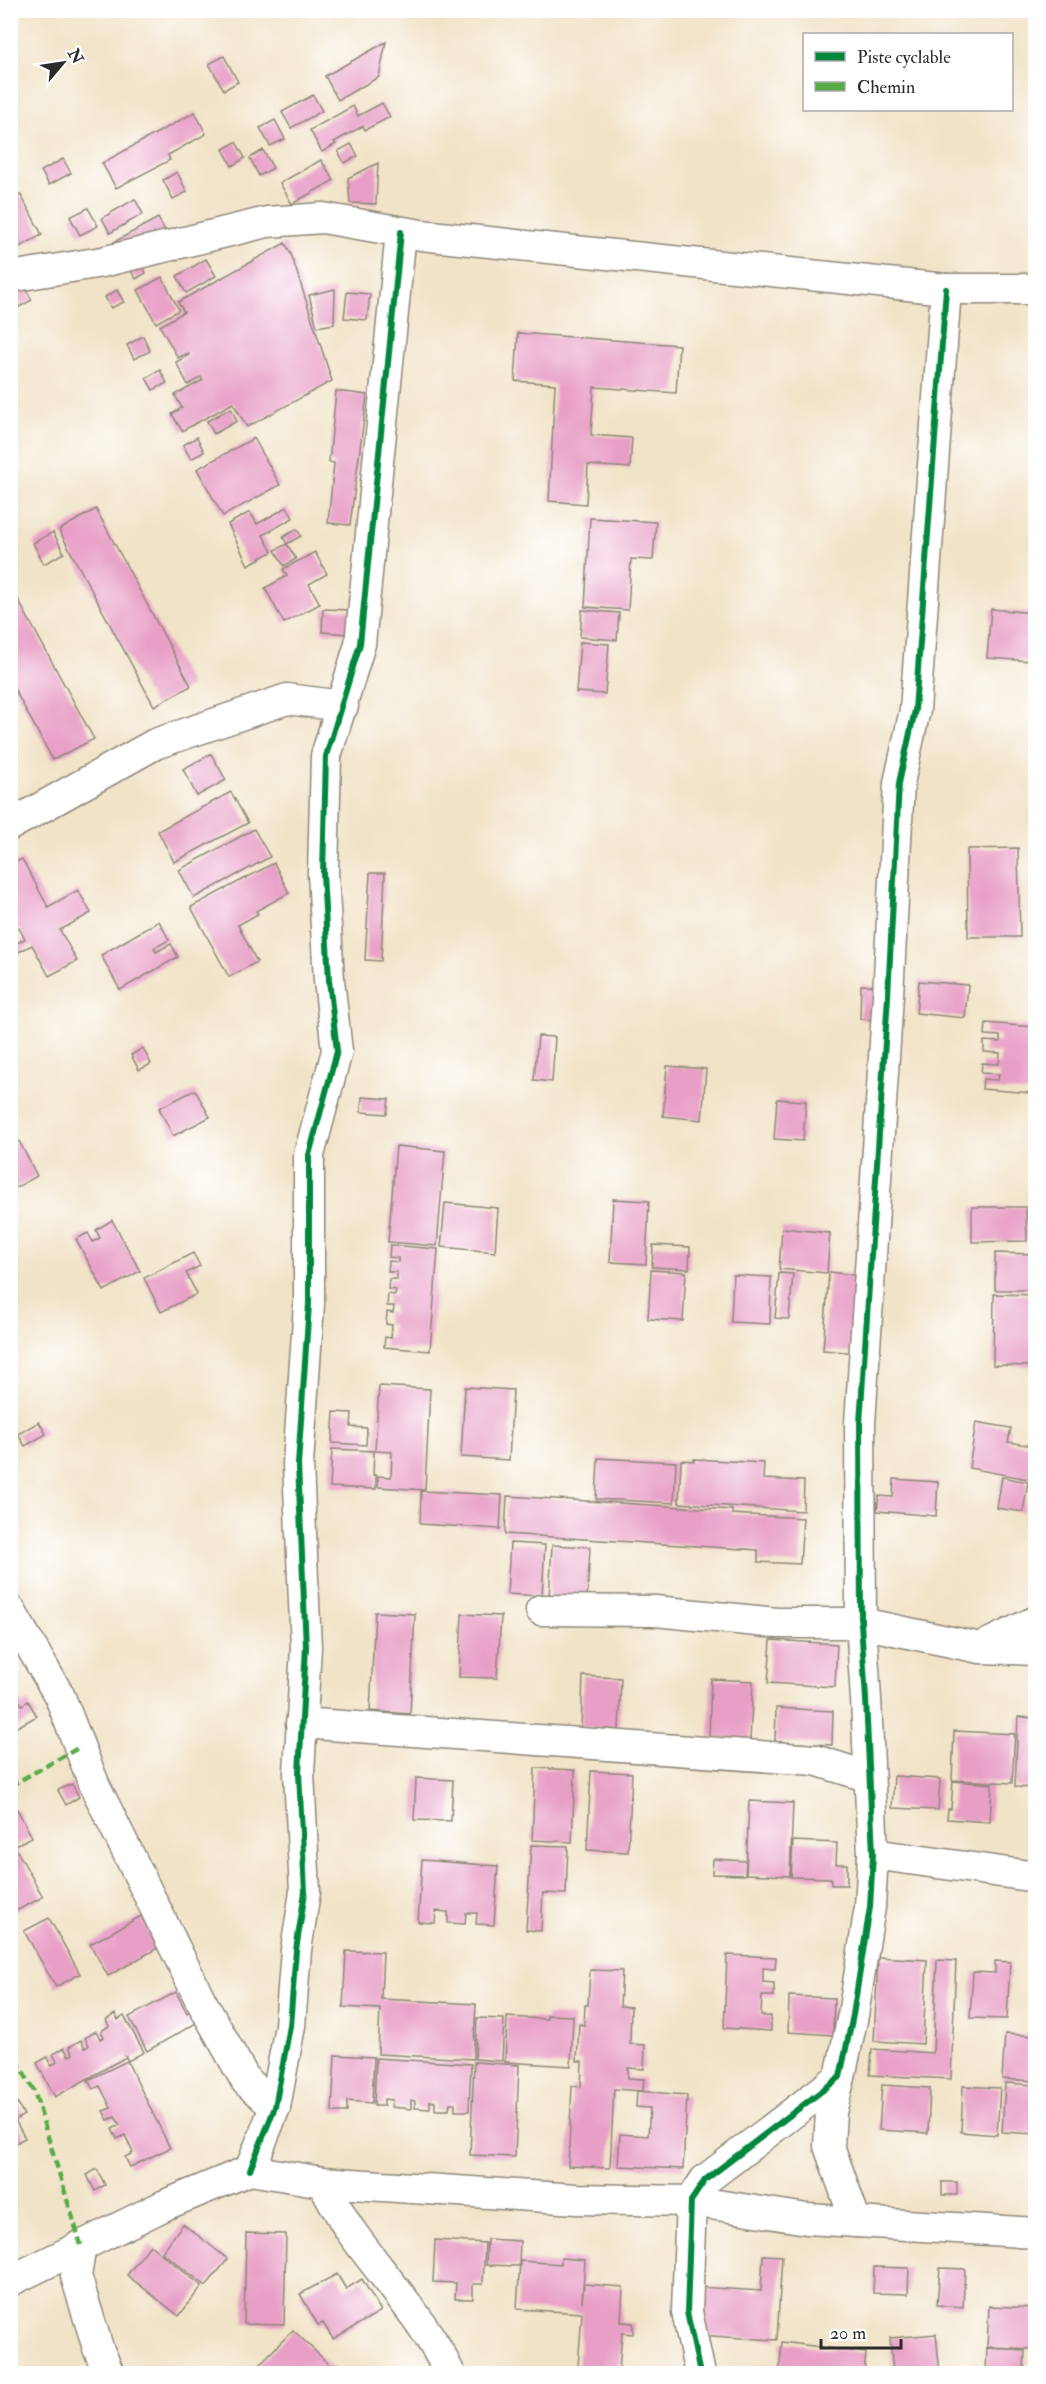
<svg xmlns="http://www.w3.org/2000/svg" width="1046" height="2384" font-family="'IM FELL Double Pica',serif">
	<rect width="100%" height="100%" fill="#fff"/>
	<filter id="ink" filterUnits="userSpaceOnUse"><feTurbulence type="fractalNoise" baseFrequency=".0167" numOctaves="2"/><feDisplacementMap in="SourceGraphic" scale="12" xChannelSelector="R" yChannelSelector="G"/><feConvolveMatrix kernelMatrix="1 2 1 2 8 2 1 2 1" color-interpolation-filters="sRGB"/></filter>
	<filter id="wash" filterUnits="userSpaceOnUse"><feTurbulence type="fractalNoise" baseFrequency=".008" numOctaves="4" result="noise"/><feDisplacementMap in="SourceGraphic" scale="24" xChannelSelector="R" yChannelSelector="G"/><feGaussianBlur stdDeviation="1.35" result="paint"/><feColorMatrix in="noise" values="0 0 0 0 0 0 0 0 0 0 0 0 0 0 0 0 0 1.4 0 .05"/><feComposite in="paint" operator="in"/></filter>
	<g filter="url(#wash)">
		<rect width="100%" height="100%" fill="#f1e3c7"/>
		<g fill="none" stroke-linecap="round" stroke-linejoin="round">
			<polyline stroke="#81bcf3" stroke-width="8" points="10,11 11,10"/>
		</g>
		<g id="blocks">
			<g fill="#e89fc6">
				<polygon points="386,42 379,77 338,100 325,76"/>
				<polygon points="224,56 238,82 224,90 209,64"/>
				<polygon points="313,95 322,111 291,128 282,112"/>
				<polygon points="382,103 390,117 365,130 363,126 334,142 336,144 322,152 310,130 353,106 358,116"/>
				<polygon points="195,112 206,134 168,155 170,160 116,188 102,163"/>
				<polygon points="275,120 285,139 270,146 260,128"/>
				<polygon points="236,142 245,158 232,166 223,149"/>
				<polygon points="351,144 358,156 344,163 338,151"/>
				<polygon points="263,150 273,168 259,176 250,158"/>
				<polygon points="63,159 71,173 49,185 41,171"/>
				<polygon points="321,160 334,180 292,204 280,183"/>
				<polygon points="378,163 376,204 350,203 348,178"/>
				<polygon points="177,172 187,192 173,199 163,180"/>
				<polygon points="21,195 42,235 10,252 10,200"/>
				<polygon points="135,199 143,214 110,233 102,218"/>
				<polygon points="88,208 98,226 80,235 70,217"/>
				<polygon points="158,218 168,236 124,260 114,242"/>
				<polygon points="285,243 291,254 332,381 247,427 233,403 182,431 172,414 182,408 175,395 203,380 201,377 188,385 176,362 189,355 188,353 178,358 160,326 184,312 178,302"/>
				<polygon points="206,259 216,276 186,293 177,276"/>
				<polygon points="140,261 146,273 136,279 129,268"/>
				<polygon points="10,262 32,300 10,312"/>
				<polygon points="162,277 179,310 156,323 138,290"/>
				<polygon points="335,289 334,324 317,327 309,295"/>
				<polygon points="117,290 124,302 111,308 105,297"/>
				<polygon points="347,292 370,294 367,320 344,318"/>
				<polygon points="518,333 679,345 676,393 594,387 591,435 632,438 630,468 588,465 586,504 549,501 555,384 515,381"/>
				<polygon points="143,336 150,351 134,359 127,345"/>
				<polygon points="160,370 167,383 153,390 146,378"/>
				<polygon points="336,391 367,395 350,525 328,523 334,463 329,462"/>
				<polygon points="231,408 237,421 214,434 207,421"/>
				<polygon points="197,437 204,452 191,459 183,445"/>
				<polygon points="254,438 280,485 223,516 197,469"/>
				<polygon points="287,507 293,518 263,535 272,552 248,565 228,524 250,512 257,524"/>
				<polygon points="96,509 191,686 154,706 59,530"/>
				<polygon points="590,518 656,522 653,560 631,559 628,610 585,607"/>
				<polygon points="297,529 301,536 287,544 283,537"/>
				<polygon points="53,532 64,553 44,564 33,543"/>
				<polygon points="287,544 296,559 284,566 275,550"/>
				<polygon points="315,552 327,574 309,584 320,604 284,623 265,588 287,576 283,569"/>
				<polygon points="10,585 94,739 53,760 10,681"/>
				<polygon points="323,609 351,610 350,634 322,632"/>
				<polygon points="991,609 1035,613 1032,661 987,658"/>
				<polygon points="582,610 619,613 617,640 580,637"/>
				<polygon points="580,642 609,644 605,694 576,692"/>
				<polygon points="211,754 226,780 197,796 183,769"/>
				<polygon points="231,792 248,823 174,862 158,831"/>
				<polygon points="254,829 270,857 194,898 179,870"/>
				<polygon points="1018,848 1020,937 968,937 967,849"/>
				<polygon points="22,859 48,907 78,890 91,913 60,930 77,961 49,976 32,945 19,952 15,944 25,939 19,928 10,933 10,865"/>
				<polygon points="274,863 289,893 256,911 258,914 238,925 257,962 229,977 191,907"/>
				<polygon points="370,873 385,873 381,961 365,960"/>
				<polygon points="159,921 169,940 154,948 156,952 171,944 178,957 120,990 101,955"/>
				<polygon points="919,981 968,985 965,1018 916,1013"/>
				<polygon points="861,985 879,986 878,1020 860,1019"/>
				<polygon points="986,1023 1035,1027 1032,1093 982,1089 983,1079 998,1080 999,1074 981,1073 982,1063 999,1064 1000,1053 984,1052 984,1041 1000,1042 1000,1036 985,1035"/>
				<polygon points="538,1036 555,1037 552,1082 534,1080"/>
				<polygon points="143,1048 151,1064 139,1070 131,1055"/>
				<polygon points="667,1066 706,1069 702,1120 663,1116"/>
				<polygon points="195,1090 210,1117 173,1136 159,1108"/>
				<polygon points="362,1097 389,1099 387,1114 361,1112"/>
				<polygon points="777,1099 806,1101 803,1141 774,1139"/>
				<polygon points="19,1141 37,1176 10,1191 10,1146"/>
				<polygon points="396,1146 445,1151 437,1246 388,1242"/>
				<polygon points="613,1199 649,1201 646,1264 610,1262"/>
				<polygon points="445,1203 498,1208 495,1252 441,1247"/>
				<polygon points="972,1207 1026,1207 1027,1241 972,1242"/>
				<polygon points="112,1220 140,1271 104,1291 76,1239 88,1233 93,1242 100,1238 96,1230"/>
				<polygon points="782,1228 830,1233 827,1273 779,1269"/>
				<polygon points="390,1245 438,1249 430,1351 384,1347 385,1337 391,1338 392,1325 386,1324 387,1312 393,1313 394,1306 387,1306 388,1294 395,1295 396,1290 388,1289 389,1279 397,1279 397,1272 388,1272 389,1261 398,1262 398,1258 389,1257"/>
				<polygon points="653,1245 690,1247 689,1269 652,1267"/>
				<polygon points="193,1253 200,1266 186,1273 197,1294 161,1312 144,1278"/>
				<polygon points="995,1253 1035,1254 1035,1290 995,1290"/>
				<polygon points="651,1270 686,1272 683,1321 648,1319"/>
				<polygon points="829,1272 863,1276 857,1353 823,1350"/>
				<polygon points="779,1273 793,1274 789,1319 775,1318"/>
				<polygon points="733,1275 771,1277 770,1324 731,1322"/>
				<polygon points="994,1294 1035,1295 1033,1366 993,1365"/>
				<polygon points="379,1386 430,1389 425,1490 378,1487 378,1476 391,1477 392,1452 375,1451"/>
				<polygon points="465,1387 513,1390 509,1460 461,1457"/>
				<polygon points="334,1412 352,1413 351,1427 367,1428 366,1445 332,1443"/>
				<polygon points="39,1422 46,1434 25,1446 18,1434"/>
				<polygon points="976,1422 1011,1428 1008,1442 1034,1446 1028,1479 969,1468"/>
				<polygon points="332,1449 374,1451 373,1475 376,1475 376,1489 330,1487"/>
				<polygon points="598,1458 676,1462 674,1503 596,1499"/>
				<polygon points="694,1459 764,1463 763,1479 804,1481 803,1511 679,1503 681,1460 694,1461"/>
				<polygon points="1002,1477 1028,1482 1023,1512 997,1508"/>
				<polygon points="894,1479 938,1482 936,1516 877,1511 879,1496 893,1497"/>
				<polygon points="421,1491 502,1495 500,1529 420,1524"/>
				<polygon points="507,1496 732,1510 732,1514 803,1518 800,1564 758,1562 758,1550 505,1534"/>
				<polygon points="510,1543 545,1545 542,1596 507,1594"/>
				<polygon points="552,1545 590,1547 587,1601 549,1599"/>
				<polygon points="375,1612 415,1614 410,1714 370,1711"/>
				<polygon points="462,1614 501,1616 497,1678 459,1677"/>
				<polygon points="771,1640 837,1644 835,1687 768,1683"/>
				<polygon points="583,1676 621,1678 619,1730 581,1728"/>
				<polygon points="711,1679 753,1681 750,1740 709,1738"/>
				<polygon points="10,1684 22,1705 28,1701 37,1716 10,1731"/>
				<polygon points="776,1708 833,1711 832,1745 775,1742"/>
				<polygon points="1018,1717 1035,1718 1035,1788 1015,1787"/>
				<polygon points="954,1731 1015,1734 1012,1783 952,1780"/>
				<polygon points="535,1768 575,1770 572,1842 532,1840"/>
				<polygon points="591,1771 632,1773 628,1852 587,1850"/>
				<polygon points="894,1776 940,1779 938,1810 892,1808"/>
				<polygon points="416,1778 453,1780 451,1821 414,1820"/>
				<polygon points="953,1781 992,1784 990,1822 947,1819 948,1809 951,1809"/>
				<polygon points="72,1784 79,1797 66,1805 58,1790"/>
				<polygon points="749,1801 793,1803 790,1876 746,1874"/>
				<polygon points="17,1809 32,1837 10,1848 10,1812"/>
				<polygon points="793,1841 837,1843 836,1864 847,1864 847,1885 831,1885 831,1878 791,1877"/>
				<polygon points="531,1845 568,1846 566,1894 543,1893 541,1931 526,1930"/>
				<polygon points="16,1849 43,1897 10,1914 10,1852"/>
				<polygon points="713,1859 746,1861 745,1875 712,1874"/>
				<polygon points="422,1860 498,1866 494,1925 476,1924 477,1913 466,1913 465,1924 448,1923 448,1912 436,1911 435,1923 418,1922"/>
				<polygon points="141,1916 158,1948 108,1976 90,1944"/>
				<polygon points="49,1918 80,1974 56,1987 24,1931"/>
				<polygon points="346,1951 383,1952 381,1999 476,2004 473,2059 378,2054 380,2009 343,2007"/>
				<polygon points="727,1955 776,1957 775,1969 763,1968 763,1982 774,1983 774,1996 762,1996 761,2016 771,2016 771,2031 724,2028"/>
				<polygon points="878,1957 927,1960 923,2044 874,2041"/>
				<polygon points="937,1960 956,1961 951,2079 870,2075 872,2049 933,2053"/>
				<polygon points="995,1961 1010,1962 1007,2019 970,2018 973,1972 995,1973"/>
				<polygon points="590,1970 622,1971 620,2006 631,2007 630,2044 645,2045 644,2069 628,2068 628,2078 644,2079 643,2091 614,2089 610,2168 568,2166 572,2086 581,2087 582,2061 577,2061 579,2024 584,2025 585,2005 588,2005"/>
				<polygon points="176,1992 187,2013 193,2009 200,2021 147,2051 129,2017"/>
				<polygon points="789,1996 834,1998 833,2035 788,2032"/>
				<polygon points="115,2014 118,2020 124,2016 144,2052 128,2061 125,2055 126,2057 55,2097 37,2063 47,2057 51,2066 57,2062 53,2054 64,2048 69,2056 73,2054 69,2047 81,2040 85,2048 89,2045 85,2038 96,2031 100,2039 104,2037 101,2031 109,2026 106,2020"/>
				<polygon points="547,2015 573,2016 571,2066 505,2062 507,2017 547,2019"/>
				<polygon points="477,2018 504,2019 502,2061 475,2059"/>
				<polygon points="1005,2034 1035,2036 1035,2081 1002,2079"/>
				<polygon points="335,2055 374,2057 372,2103 347,2101 347,2112 332,2112"/>
				<polygon points="376,2058 471,2064 469,2111 455,2111 455,2103 450,2103 449,2110 435,2110 435,2102 430,2101 430,2109 415,2108 415,2101 411,2100 411,2109 391,2107 392,2100 384,2099 384,2106 374,2106"/>
				<polygon points="127,2061 170,2148 130,2167 125,2157 133,2153 125,2135 117,2139 112,2129 120,2125 115,2117 108,2120 103,2111 111,2108 100,2086 93,2089 88,2080"/>
				<polygon points="474,2062 519,2065 515,2157 470,2155"/>
				<polygon points="1005,2083 1035,2085 1035,2134 1002,2132"/>
				<polygon points="882,2085 930,2088 928,2133 879,2130"/>
				<polygon points="963,2086 1000,2088 997,2135 961,2132"/>
				<polygon points="10,2091 24,2115 15,2120 25,2138 10,2146"/>
				<polygon points="637,2091 687,2095 683,2169 618,2166 620,2134 648,2136 650,2108 636,2107"/>
				<polygon points="97,2169 105,2185 95,2191 87,2175"/>
				<rect x="942" y="2182" width="15" height="13"/>
				<polygon points="183,2224 228,2259 206,2286 162,2252"/>
				<polygon points="246,2233 286,2234 284,2325 244,2324"/>
				<polygon points="487,2239 520,2241 519,2266 486,2265"/>
				<polygon points="435,2240 485,2243 483,2284 473,2284 473,2299 455,2299 456,2283 433,2282"/>
				<polygon points="150,2245 202,2286 179,2316 127,2275"/>
				<polygon points="763,2255 782,2256 777,2340 696,2335 699,2287 761,2291"/>
				<polygon points="561,2258 585,2260 582,2302 584,2284 623,2287 621,2322 633,2323 633,2334 622,2333 619,2370 578,2367 582,2313 517,2309 520,2261 561,2264"/>
				<polygon points="874,2267 909,2268 908,2294 873,2293"/>
				<polygon points="940,2268 965,2269 963,2307 937,2305"/>
				<polygon points="337,2274 346,2289 362,2279 381,2311 333,2339 323,2323 318,2325 300,2294"/>
				<polygon points="989,2306 1035,2308 1035,2349 987,2347"/>
				<polygon points="293,2330 338,2373 251,2373"/>
				<polygon points="936,2334 940,2373 893,2373 890,2338"/>
				<polygon points="782,2342 866,2353 864,2373 779,2373"/>
				<polygon points="987,2348 1025,2350 1024,2373 986,2373"/>
				<polygon points="13,2363 24,2373 10,2373 10,2365"/>
			</g>
		</g>
	</g>
	<g filter="url(#ink)">
		<use href="#blocks" fill-opacity="0" stroke="#8e8779" stroke-width="1.5"/>
		<g fill="none" stroke-linecap="round" stroke-linejoin="round">
			<g stroke="#8e8779" stroke-width="33">
				<g id="minor">
					<polyline points="10,277 102,262 267,222 323,218 421,235 946,289 1036,289"/>
					<polyline points="10,825 155,744 287,699 343,706"/>
					<polyline points="10,1610 60,1697 94,1784 200,1999 246,2081 275,2107"/>
					<polyline points="541,1610 655,1611 777,1623 861,1623 980,1648 1036,1650"/>
					<polyline points="984,1646 1036,1621"/>
					<polyline points="301,1723 815,1760 869,1777"/>
					<polyline points="873,1854 1036,1877"/>
					<polyline points="840,2077 831,2112 829,2146 856,2222"/>
					<polyline points="250,2170 275,2107 290,2026 296,1950 305,1892 299,1773 306,1647 298,1464 309,1304 309,1155 337,1051 329,980 323,874 326,756 360,644 401,232"/>
					<path d="M 322,2182 C 332,2198 340,2215 350,2230 C 384,2278 425,2320 450,2374"/>
					<polyline points="81,2245 76,2276 98,2348 109,2374"/>
					<polyline points="10,2281 165,2205 250,2170 322,2182 576,2199 691,2201 807,2219 1036,2233"/>
					<polyline points="700,2374 687,2312 691,2201 705,2180 840,2077 853,2015 870,1907 873,1854 866,1699 861,1623 860,1423 888,996 899,783 915,710 946,289"/>
				</g>
			</g>
			<use href="#minor" stroke="#fff" stroke-width="30"/>
			<g stroke="#54ab44" stroke-width="4.5" stroke-dasharray="9 4.5" stroke-linecap="butt">
				<polyline points="10,1786 80,1747"/>
				<polyline points="10,2048 34,2091 81,2245"/>
			</g>
			<g stroke="#fff" stroke-width="10">
				<g id="cycleway">
					<polyline points="250,2170 275,2107 290,2026 296,1950 305,1892 299,1773 306,1647 298,1464 309,1304 309,1155 337,1051 329,980 323,874 326,756 360,644 401,232"/>
					<polyline points="700,2374 687,2312 691,2201 705,2180 840,2077 853,2015 870,1907 873,1854 866,1699 861,1623 860,1423 888,996 899,783 915,710 946,289"/>
				</g>
			</g>
			<use href="#cycleway" stroke="#00873e" stroke-width="6"/>
		</g>
	</g>
	<rect width="1046" height="2384" fill="none" stroke="#fff" stroke-width="36"/>
	<rect x="803" y="33" width="210" height="78" fill="#ffffff" stroke="#aaaaaa" stroke-width="1.5"/>
	<rect x="815" y="52" width="30" height="9" fill="#00873e" stroke="#aaaaaa" stroke-width="1.5"/>
	<text x="857" y="63" font-size="18" fill="#2b2b2b">Piste cyclable</text>
	<rect x="815" y="82" width="30" height="9" fill="#54ab44" stroke="#aaaaaa" stroke-width="1.5"/>
	<text x="857" y="93" font-size="18" fill="#2b2b2b">Chemin</text>
	<g transform="translate(63 63) rotate(61)" stroke="#ffffff" stroke-width="4.5" paint-order="stroke">
	<path d="M0-4.5L10 22L0 15L-10 22Z" fill="#2b2b2b"/>
	<text y="-9" font-size="16" font-weight="bold" text-anchor="middle" fill="#2b2b2b">N</text>
	</g>
	<path d="M821 2339v9h80v-9" fill="none" stroke="#2b2b2b" stroke-width="3"/>
	<text x="830" y="2339" font-size="18" fill="#2b2b2b" stroke="#ffffff" stroke-width="4.5" paint-order="stroke">20 m</text>
</svg>
